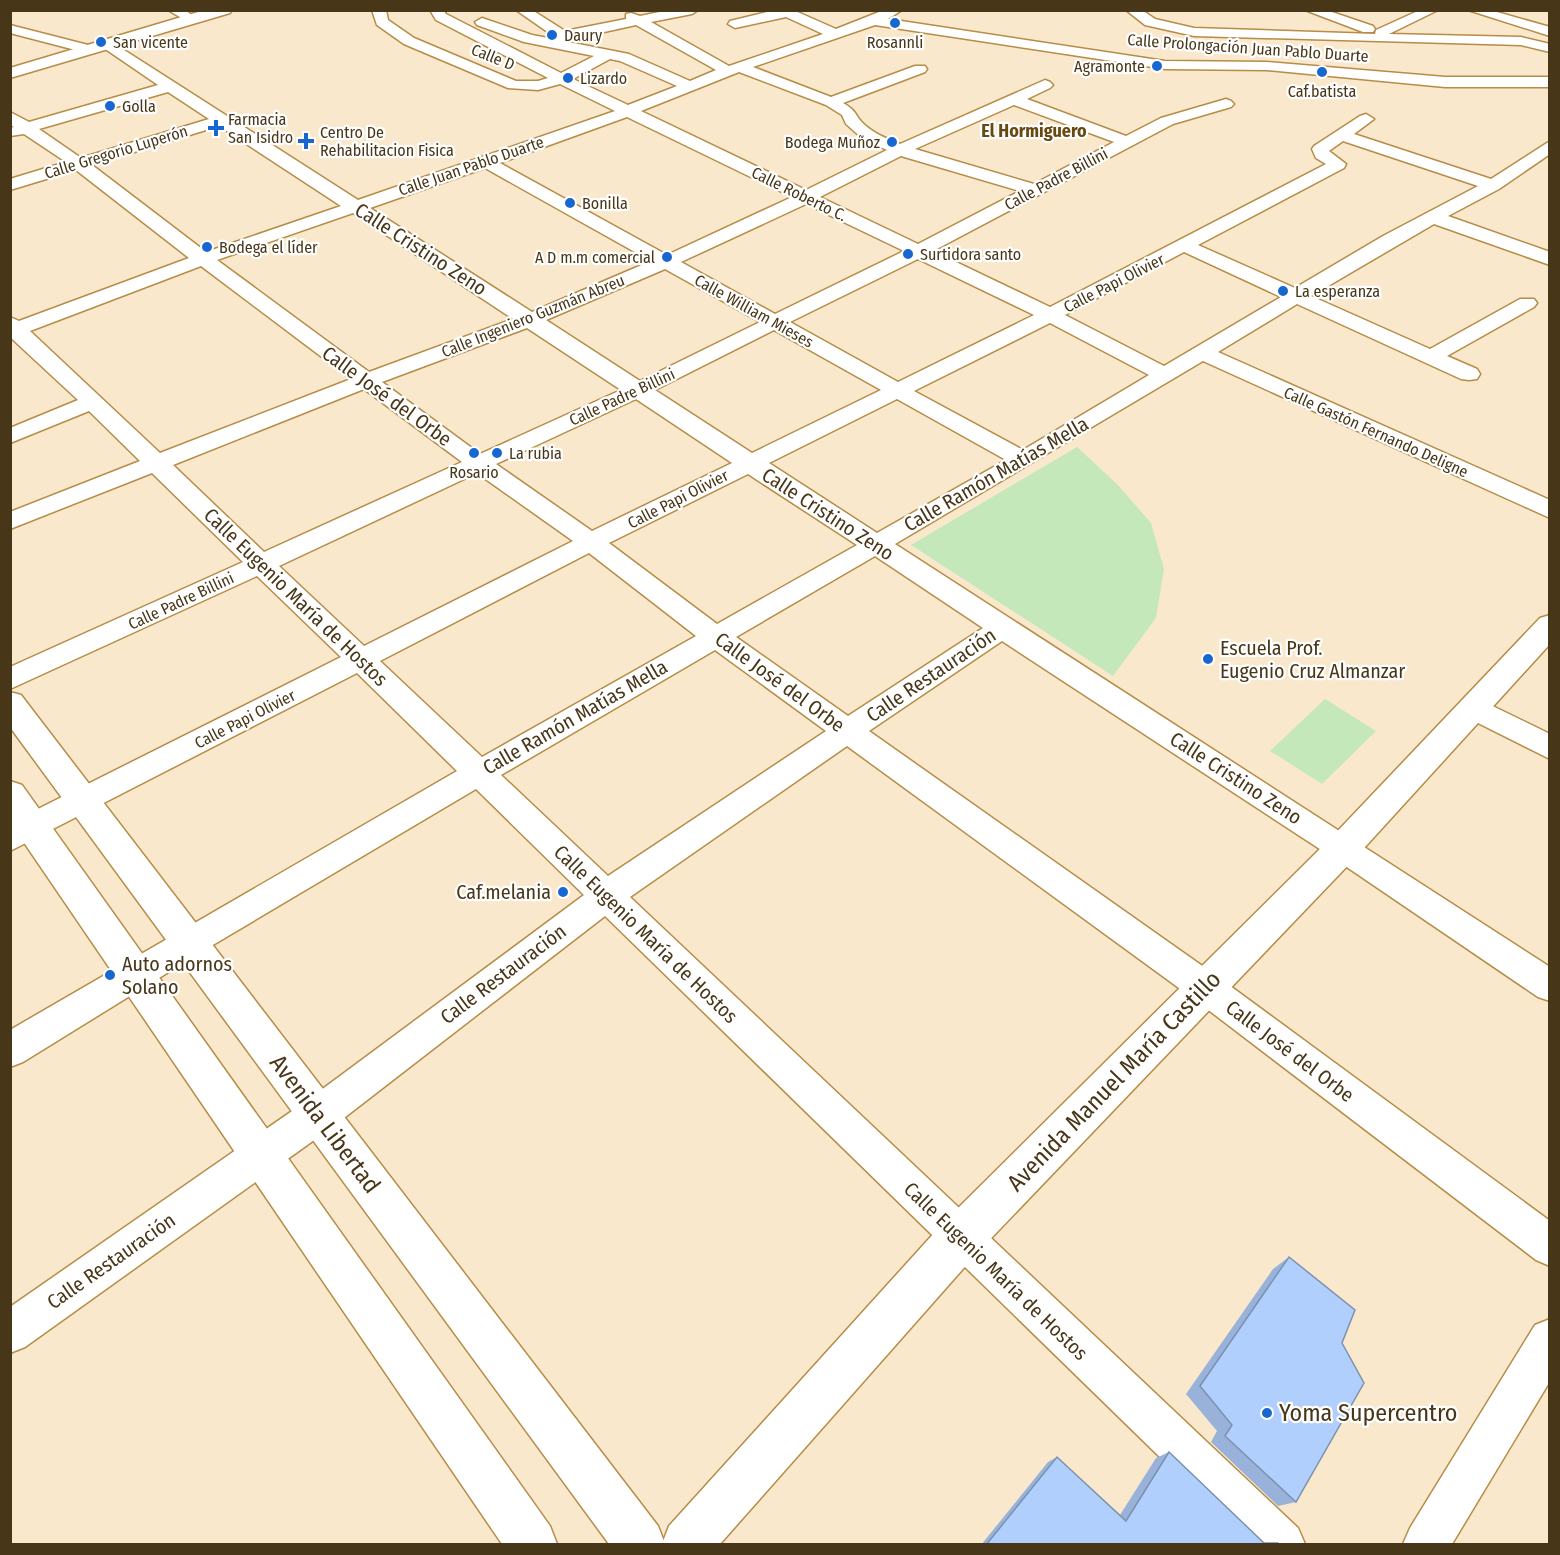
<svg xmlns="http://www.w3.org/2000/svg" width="1560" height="1555" font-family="'Fira Sans Condensed',sans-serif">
	<rect width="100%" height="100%" fill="#fae8cd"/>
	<g fill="#c4e8b9">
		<polygon points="1077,447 1117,484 1151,523 1164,569 1156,618 1113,676 911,545"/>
		<polygon points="1325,699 1376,731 1322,784 1270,751"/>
	</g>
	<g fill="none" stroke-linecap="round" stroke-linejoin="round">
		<g stroke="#b68c46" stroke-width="3">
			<g id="street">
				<polygon points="168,10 185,10 197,19 190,23"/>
				<path d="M 372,10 L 386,10 L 388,20 L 414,38 L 516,81 L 538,81 L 548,78 L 436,20 L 430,10 L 443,10 L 446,14 L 561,73 L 594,56 L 524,42 L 477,25 L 475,22 L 482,18 L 532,35 L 548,38 L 552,35 L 516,10 L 532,10 L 565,31 L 626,19 L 626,14 L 631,13 L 640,16 L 669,10 L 698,10 L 692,14 L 651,22 L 729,66 L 823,34 L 786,17 L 735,28 L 728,24 L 730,21 L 775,10 L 793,10 L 836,29 L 884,10 L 902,10 L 888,19 L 1165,61 L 1267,62 L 1445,77 L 1550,77 L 1550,87 L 1445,87 L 1267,70 L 1165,69 L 875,25 L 753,67 L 831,97 L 915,66 L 925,66 L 927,69 L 925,72 L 843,103 C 852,108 854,111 859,119 C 869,132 886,138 900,144 L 1045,80 L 1050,82 L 1053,85 L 1050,88 L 1027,99 L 1126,136 L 1161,118 L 1226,99 L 1231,101 L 1234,104 L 1231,107 L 1173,124 L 933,251 L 1050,307 L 1326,164 L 1316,158 L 1312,149 L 1314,146 L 1360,116 L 1366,114 L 1374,119 L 1354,134 L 1491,179 L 1550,141 L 1550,154 L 1499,189 L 1448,216 L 1550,252 L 1550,265 L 1434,224 L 1311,296 L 1430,349 L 1520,299 L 1534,299 L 1537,303 L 1534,307 L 1447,356 L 1477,369 L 1480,374 L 1477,379 L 1469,380 L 1461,379 L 1297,304 L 1218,352 L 1550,500 L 1550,518 L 1203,361 L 895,544 L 1550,967 L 1550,1001 L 1538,997 L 1332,857 L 1002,641 L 869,731 L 1218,977 L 1550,1221 L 1550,1266 L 1536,1260 L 1194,999 L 847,746 L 630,897 L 1298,1528 L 1305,1544 L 1249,1544 L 605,916 L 331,1128 L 25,1347 L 10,1353 L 10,1307 L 305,1102 L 584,895 L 476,789 L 201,952 L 23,1062 L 10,1067 L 10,1030 L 457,771 L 357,673 L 10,851 L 10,823 L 341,657 L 257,576 L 10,689 L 10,667 L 243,562 L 152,473 L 10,529 L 10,512 L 140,461 L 89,411 L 10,443 L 10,428 L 78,400 L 10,337 L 10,317 L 19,321 L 189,258 L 76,170 L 10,190 L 10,179 L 66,162 L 24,134 L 10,136 L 10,128 L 14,127 L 10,125 L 10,112 L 29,122 L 158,85 L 98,44 L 105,40 L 110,41 L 358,200 L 615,111 L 560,84 L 538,90 L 508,88 L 404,44 L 377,25 ZM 636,25 L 716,70 L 690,81 L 629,54 L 563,41 ZM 610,59 L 620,61 L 677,86 L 628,105 L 573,79 ZM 739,72 L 826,105 L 842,115 L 846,124 L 863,139 L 887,150 L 806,190 L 641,111 ZM 168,92 L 209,119 L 81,158 L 39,129 ZM 1014,105 L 1114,142 L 1034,184 L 915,149 ZM 627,117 L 792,197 L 667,255 L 500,163 ZM 219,126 L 341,206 L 206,252 L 92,165 ZM 1343,141 L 1478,186 L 1383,236 L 1295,288 L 1198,245 L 1344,168 L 1346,164 L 1329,151 ZM 901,156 L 1020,191 L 918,244 L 820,197 ZM 485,168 L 651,261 L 532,312 L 370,208 ZM 806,204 L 904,251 L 775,314 L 681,262 ZM 353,213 L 513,319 L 369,372 L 217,260 ZM 1184,252 L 1281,297 L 1164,366 L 1065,315 ZM 918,259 L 1034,315 L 898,382 L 790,322 ZM 201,266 L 351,379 L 160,453 L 30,331 ZM 665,269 L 760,322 L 640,381 L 546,320 ZM 1050,323 L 1149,375 L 1023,450 L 914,391 ZM 527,328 L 621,390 L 480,454 L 382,382 ZM 774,330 L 881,390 L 752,453 L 655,390 ZM 364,389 L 462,462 L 264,552 L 173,465 ZM 636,399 L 732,463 L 592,531 L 496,464 ZM 897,399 L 1006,460 L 877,533 L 769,463 ZM 477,473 L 573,541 L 364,646 L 279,566 ZM 748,474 L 857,545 L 717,624 L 609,543 ZM 589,553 L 696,636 L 482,757 L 380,661 ZM 875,556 L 983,628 L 848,716 L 736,637 ZM 715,650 L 826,731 L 608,876 L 501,775 Z"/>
				<polygon points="1126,10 1142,10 1155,19 1194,28 1375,34 1376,30 1420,10 1438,10 1389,34 1521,37 1550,44 1550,52 1521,45 1194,36 1145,25"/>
				<polygon points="1305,10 1326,10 1373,26 1375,29 1373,32 1363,32"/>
				<polygon points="1468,10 1490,10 1550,27 1550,36"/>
				<polygon points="10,25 92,46 94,49 87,53 10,33"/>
				<polygon points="1474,697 1550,734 1550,759 1464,716 1460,708 1464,700"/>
				<polygon points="1550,1319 1550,1381 1452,1544 1403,1544 1410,1528 1535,1325"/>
			</g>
		</g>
		<g stroke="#b68c46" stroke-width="3">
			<g id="secondary">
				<polygon points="205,10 232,10 230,13 10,78 10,68"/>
				<polygon points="1550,615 1550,644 1355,858 977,1253 720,1544 662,1544 669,1526 945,1221 1331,838 1540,618"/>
			</g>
		</g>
		<g stroke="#b68c46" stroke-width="3">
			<g id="primary">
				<polygon points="10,692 21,695 658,1526 665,1544 609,1544 10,727"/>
				<polygon points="10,781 22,785 550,1526 557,1544 502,1544 10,822"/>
			</g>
		</g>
		<use href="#street" fill="#fff" fill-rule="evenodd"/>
		<use href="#secondary" fill="#fff" fill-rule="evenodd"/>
		<use href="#primary" fill="#fff" fill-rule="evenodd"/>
	</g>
	<g fill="#98b2d9">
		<polygon points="1289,1257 1342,1343 1296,1502 1278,1506 1211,1442 1217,1431 1186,1394 1273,1269"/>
		<polygon points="1169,1452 1264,1543 1280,1545 981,1545 1048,1462 1057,1457 1120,1515 1156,1458"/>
	</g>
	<g fill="#b1cffc" stroke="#7c91b0" stroke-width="1.5">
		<polygon points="1289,1257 1355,1310 1342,1343 1364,1383 1296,1502 1225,1436 1232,1425 1200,1386"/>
		<polygon points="1169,1452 1264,1543 1278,1543 1280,1545 986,1545 1057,1457 1126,1521"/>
	</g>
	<g fill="#1866d0" stroke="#fff" stroke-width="2">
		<circle cx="895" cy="23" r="6"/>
		<circle cx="552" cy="35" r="6"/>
		<circle cx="101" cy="42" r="6"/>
		<circle cx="1157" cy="66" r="6"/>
		<circle cx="1322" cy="72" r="6"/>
		<circle cx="568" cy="78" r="6"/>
		<circle cx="110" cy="106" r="6"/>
		<path d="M213 119h6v6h6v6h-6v6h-6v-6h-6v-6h6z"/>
		<path d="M303 132h6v6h6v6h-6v6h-6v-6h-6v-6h6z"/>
		<circle cx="892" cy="142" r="6"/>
		<circle cx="570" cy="203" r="6"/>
		<circle cx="207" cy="247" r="6"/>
		<circle cx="908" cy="254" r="6"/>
		<circle cx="667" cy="257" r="6"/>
		<circle cx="1283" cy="291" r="6"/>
		<circle cx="474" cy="453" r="6"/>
		<circle cx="497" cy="453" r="6"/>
		<circle cx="1208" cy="659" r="6"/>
		<circle cx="563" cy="892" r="6"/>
		<circle cx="110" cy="975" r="6"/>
		<circle cx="1267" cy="1413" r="6"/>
	</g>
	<g text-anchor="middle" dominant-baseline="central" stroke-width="4.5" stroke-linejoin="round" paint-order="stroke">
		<g font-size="16" fill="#483618" stroke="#fff" text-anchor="start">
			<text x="564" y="35">Daury</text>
			<text x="113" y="42">San vicente</text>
			<text x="895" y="42" text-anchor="middle">Rosannli</text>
			<text x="1145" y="66" text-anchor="end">Agramonte</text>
			<text x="580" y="78">Lizardo</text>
			<text x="1322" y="91" text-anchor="middle">Caf.batista</text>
			<text x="122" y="106">Golla</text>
			<text x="228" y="119">Farmacia<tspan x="228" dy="18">San Isidro</tspan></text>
			<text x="320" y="132">Centro De<tspan x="320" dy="18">Rehabilitacion Fisica</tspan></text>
			<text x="880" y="142" text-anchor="end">Bodega Muñoz</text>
			<text x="582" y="203">Bonilla</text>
			<text x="219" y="247">Bodega el líder</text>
			<text x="920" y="254">Surtidora santo</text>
			<text x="655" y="257" text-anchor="end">A D m.m comercial</text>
			<text x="1295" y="291">La esperanza</text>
			<text x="509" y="453">La rubia</text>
			<text x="474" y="472" text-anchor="middle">Rosario</text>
		</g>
		<g font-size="16" fill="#483618" stroke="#fff">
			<text transform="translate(1248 48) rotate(4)">Calle Prolongación Juan Pablo Duarte</text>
			<text transform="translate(493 57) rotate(22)">Calle D</text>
			<text transform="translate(116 152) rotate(-17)">Calle Gregorio Luperón</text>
			<text transform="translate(471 166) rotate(-19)">Calle Juan Pablo Duarte</text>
			<text transform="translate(1056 179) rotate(-28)">Calle Padre Billini</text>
			<text transform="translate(799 194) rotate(26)">Calle Roberto C.</text>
			<text transform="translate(1114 283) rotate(-27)">Calle Papi Olivier</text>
			<text transform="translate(754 311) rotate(29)">Calle William Mieses</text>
			<text transform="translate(533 316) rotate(-22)">Calle Ingeniero Guzmán Abreu</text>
			<text transform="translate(622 397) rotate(-25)">Calle Padre Billini</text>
			<text transform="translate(1376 432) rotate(24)">Calle Gastón Fernando Deligne</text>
			<text transform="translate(678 499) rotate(-27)">Calle Papi Olivier</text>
			<text transform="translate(181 601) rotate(-25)">Calle Padre Billini</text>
			<text transform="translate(245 719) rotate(-27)">Calle Papi Olivier</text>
		</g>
		<g font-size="18" font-weight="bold" fill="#684910" stroke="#fff">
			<text x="1034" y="131">El Hormiguero</text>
		</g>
		<g font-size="20" fill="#483618" stroke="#fff">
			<text transform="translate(421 249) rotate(33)">Calle Cristino Zeno</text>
			<text transform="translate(387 396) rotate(36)">Calle José del Orbe</text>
			<text transform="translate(996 474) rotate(-30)">Calle Ramón Matías Mella</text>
			<text transform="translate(828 514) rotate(33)">Calle Cristino Zeno</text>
			<text transform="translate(296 597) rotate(44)">Calle Eugenio María de Hostos</text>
			<text transform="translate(931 675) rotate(-34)">Calle Restauración</text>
			<text transform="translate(780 682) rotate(36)">Calle José del Orbe</text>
			<text transform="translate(575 717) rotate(-30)">Calle Ramón Matías Mella</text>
			<text transform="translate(1236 778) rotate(33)">Calle Cristino Zeno</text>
			<text transform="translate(646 934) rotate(44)">Calle Eugenio María de Hostos</text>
			<text transform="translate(503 974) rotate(-37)">Calle Restauración</text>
			<text transform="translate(1290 1051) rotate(37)">Calle José del Orbe</text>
			<text transform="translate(111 1261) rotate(-35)">Calle Restauración</text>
			<text transform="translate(996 1271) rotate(44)">Calle Eugenio María de Hostos</text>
		</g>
		<g font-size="20" fill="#483618" stroke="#fff" text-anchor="start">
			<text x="1220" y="648">Escuela Prof.<tspan x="1220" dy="23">Eugenio Cruz Almanzar</tspan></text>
			<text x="551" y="892" text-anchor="end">Caf.melania</text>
			<text x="122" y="964">Auto adornos<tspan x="122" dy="23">Solano</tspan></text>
		</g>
		<g font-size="24" fill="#483618" stroke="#fff">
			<text transform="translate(1114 1081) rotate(-46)">Avenida Manuel María Castillo</text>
			<text transform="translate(325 1124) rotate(53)">Avenida Libertad</text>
		</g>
		<g font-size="24" fill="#483618" stroke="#fff" text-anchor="start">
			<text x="1279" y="1413">Yoma Supercentro</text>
		</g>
	</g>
	<rect width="1560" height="1555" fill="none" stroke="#483618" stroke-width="24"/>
</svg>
